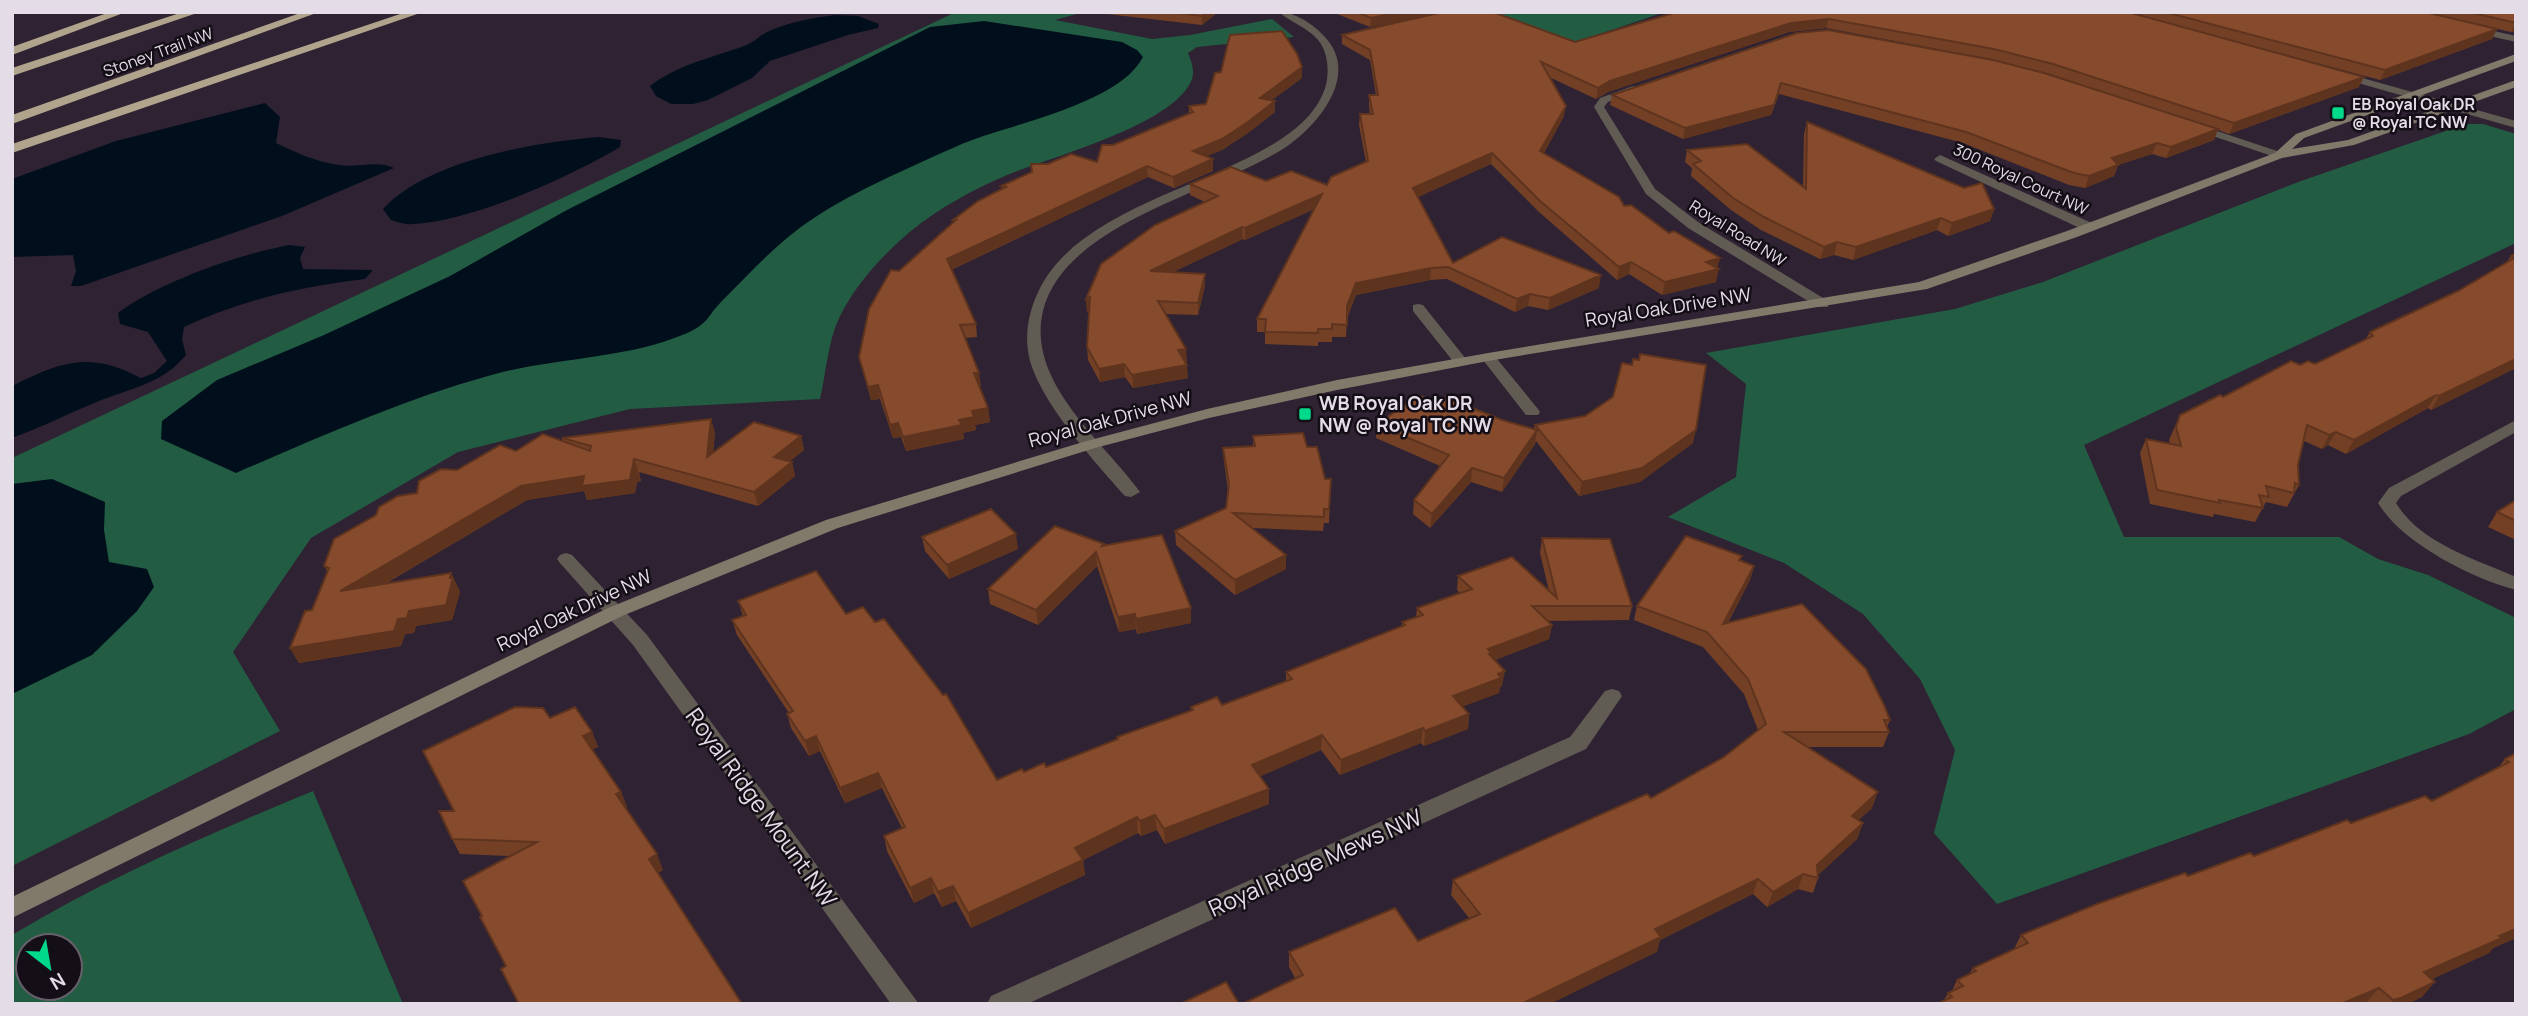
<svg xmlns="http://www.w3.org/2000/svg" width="2528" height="1016" font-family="Manrope,sans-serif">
	<rect width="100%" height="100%" fill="#2f2233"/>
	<g fill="#225d43" fill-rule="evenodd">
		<path d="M 956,12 L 1084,12 L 1055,20 L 1152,39 L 1190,35 L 1272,19 L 1294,37 L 1197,47 L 1188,53 C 1191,61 1195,70 1192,79 C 1176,124 1051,157 1007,175 C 974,189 939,208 911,231 C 881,256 847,293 834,331 C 827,353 825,377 820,399 L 630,409 L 458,452 L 311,538 L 233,652 L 280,731 L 12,866 L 12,458 Z"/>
		<polygon points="1486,12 1665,12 1576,42 1479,24"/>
		<polygon points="2466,124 2483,124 2516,134 2516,243 2084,445 2124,537 2339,537 2378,559 2428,575 2516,618 2516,709 2469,734 1997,904 1934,833 1955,750 1920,679 1863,614 1784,563 1668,517 1736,477 1746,384 1706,353 1955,309 2043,282 2301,181"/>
		<path d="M 313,791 L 403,1004 L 12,1004 L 12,935 C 107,878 211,833 313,791 ZM 28,946 L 70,946 L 70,988 L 28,988 Z"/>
	</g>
	<g fill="#010f1c">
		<path d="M 835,15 L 858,16 L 879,24 L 878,28 L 848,35 L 770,61 L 752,78 L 708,100 L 693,104 L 671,104 L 656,96 L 650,86 C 679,64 711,58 744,46 C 753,43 759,36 767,32 C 789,22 812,18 835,15 Z"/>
		<path d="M 984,21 L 1122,42 L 1137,50 L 1143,57 C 1121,101 1019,123 975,139 C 958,145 942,153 926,160 C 880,181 831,203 792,234 C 767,254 745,278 723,300 C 706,317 709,324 685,334 C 623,360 553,357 488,376 C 402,400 319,437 236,473 L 161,439 L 162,421 L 217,380 L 324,335 L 450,276 L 565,211 L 930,27 Z"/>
		<path d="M 265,103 L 280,117 L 276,143 C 297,153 316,162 339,165 C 357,168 378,160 394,168 L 282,216 L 81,286 L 71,286 L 76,271 L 73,255 L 12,257 L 12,179 L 116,141 Z"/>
		<path d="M 599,137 L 621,140 L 620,147 C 570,177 470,222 412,224 C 405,225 398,222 391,220 L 383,209 C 428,160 536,142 599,137 Z"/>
		<path d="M 289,245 L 305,247 L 300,258 L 303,269 L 373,270 L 365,279 C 303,286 241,300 184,327 L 182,339 L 186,355 C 162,385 126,389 92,404 C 65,415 40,428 12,438 L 12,386 C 62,361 90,351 141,378 L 154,373 L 167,361 L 148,332 L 120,324 L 118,313 C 159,282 237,255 289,245 Z"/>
		<polygon points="52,479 105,502 104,530 109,562 147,569 154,587 137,611 92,655 12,694 12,484"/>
	</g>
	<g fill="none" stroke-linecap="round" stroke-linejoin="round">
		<g fill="#615c53" fill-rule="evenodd">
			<path d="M 1279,12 C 1295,12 1313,24 1324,36 C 1363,76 1314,131 1278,152 C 1212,192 1064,224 1043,311 C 1026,382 1103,441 1140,492 L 1131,497 L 1125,496 C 1095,462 1034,396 1028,351 C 1025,329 1030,309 1039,290 C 1090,185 1300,178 1326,85 C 1329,71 1328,56 1321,44 C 1312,29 1291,23 1279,12 Z"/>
			<polygon points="2471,26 2516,36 2516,42 2468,31 2468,27"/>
			<polygon points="2341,72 2516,121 2516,128 2337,77 2337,73"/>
			<polygon points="1633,86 1638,89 1637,91 1608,102 1604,107 1655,189 1698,222 1828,301 1828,307 1818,307 1688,228 1646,194 1594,107 1600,98"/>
			<polygon points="2193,123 2283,153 2285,155 2275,157 2189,128 2187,126"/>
			<polygon points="1940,155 2094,224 2095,227 2089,231 2084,230 1936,161 1934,159"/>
			<polygon points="1418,304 1423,305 1466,359 1469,362 1466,365 1456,365 1413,311 1413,305"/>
			<polygon points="1488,353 1493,354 1538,409 1540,412 1538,415 1526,415 1483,360 1481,357"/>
			<path d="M 2516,420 L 2516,432 L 2401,496 L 2396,503 C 2420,543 2475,559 2516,577 L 2516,590 C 2471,578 2402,543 2378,503 L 2389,488 Z"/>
			<polygon points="566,553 572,555 647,635 919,1004 891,1004 633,645 560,563 557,559 560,555"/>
			<polygon points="1612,689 1619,691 1622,696 1586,749 1027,1004 987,1004 991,996 1570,737 1605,691"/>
		</g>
		<polygon fill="#81796a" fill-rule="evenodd" points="2516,54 2516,61 2304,138 2292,149 2348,140 2516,80 2516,87 2354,145 2282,158 2077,237 1927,289 1488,361 1337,390 1209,418 1095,448 838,528 622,616 12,918 12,897 608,608 826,520 1083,442 1207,409 1337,380 1488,353 1919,282 2067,231 2275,153 2296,134"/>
		<g fill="#b0a48c" fill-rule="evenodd">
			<polygon points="110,12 126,12 12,55 12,47"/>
			<polygon points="183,12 200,12 12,76 12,68"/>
			<polygon points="303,12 319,12 12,124 12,115"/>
			<polygon points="406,12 423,12 12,153 12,144"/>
		</g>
	</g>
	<g fill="#734026">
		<polygon points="1107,12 1218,12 1202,25 1107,14"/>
		<polygon points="1332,12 1506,12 1499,14 1575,42 1677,12 2516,12 2516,31 2511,32 2481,25 2497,29 2492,39 2380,80 2201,32 2359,87 2229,134 2218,130 2214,140 2166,158 2152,154 2118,165 2114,176 2085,188 2069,185 1963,143 1779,94 1771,115 1683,139 1610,105 1612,95 1797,33 2109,94 2050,74 1990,59 1826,28 1789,32 1608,92 1596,99 1549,77 1564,116 1544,153 1717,268 1716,282 1662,295 1629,274 1617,280 1539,212 1491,164 1417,197 1453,263 1599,288 1548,310 1528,306 1515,312 1447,279 1430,280 1356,295 1347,318 1346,337 1332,337 1332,342 1318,342 1318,346 1265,344 1265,332 1257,332 1257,319 1314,209 1245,240 1243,239 1173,272 1205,286 1198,315 1165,314 1187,362 1185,362 1188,378 1133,388 1125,377 1100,382 1088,360 1087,347 1089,310 1087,312 1086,299 1205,202 1190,195 1190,184 1266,181 1327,185 1366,162 1359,125 1360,114 1370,114 1369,106 1369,95 1376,95 1370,60 1342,44 1342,35 1421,17 1370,27"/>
		<polygon points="1302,67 1302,78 1272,100 1275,101 1275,112 1248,133 1222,150 1206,156 1213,159 1213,171 1174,188 1148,177 951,270 976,324 977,337 965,338 981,386 979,386 988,408 990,422 975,425 976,430 963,433 964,439 906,451 901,437 893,438 880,399 871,400 859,357 899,271 954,222 953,220 1002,189 1001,186 1048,164 1097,162 1113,145 1189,114 1189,106 1206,104"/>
		<polygon points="1807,122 1994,209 1990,221 1948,236 1937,230 1853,260 1834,255 1820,259 1761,230 1731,210 1691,176 1692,168 1685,162 1687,150 1803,187 1804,134"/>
		<polygon points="2516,253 2516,368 2431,410 2428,408 2346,454 2328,445 2322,449 2304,441 2298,465 2299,485 2287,507 2266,502 2255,522 2214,514 2213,517 2150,504 2140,453 2146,439 2170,444 2169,440 2180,415 2300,365 2315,364 2366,339 2370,332 2458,291 2507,262 2511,256"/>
		<polygon points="1502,420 1534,429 1535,425 1693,443 1640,482 1579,496 1536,441 1535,444 1502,492 1471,482 1430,528 1413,514 1414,500 1440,466 1376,438 1377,425"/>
		<polygon points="715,432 713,452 801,436 804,450 790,461 792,462 795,476 758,506 639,472 641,481 637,482 635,493 587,500 584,491 527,500 385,584 451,573 460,592 452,620 416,626 414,633 405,634 401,646 299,663 290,648 312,610 328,572 324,566 417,493 457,470 516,451 563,441 562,438"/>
		<polygon points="1253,436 1307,447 1325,479 1331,479 1329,523 1324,523 1323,531 1252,528 1286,555 1286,569 1235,595 1176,545 1175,531 1226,508 1228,491 1224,462 1223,448 1253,446"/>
		<polygon points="2516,500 2516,540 2488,527 2497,512"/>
		<polygon points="922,537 1018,549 949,579 925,551"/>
		<polygon points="1542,538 1632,606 1629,620 1547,621 1552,625 1549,639 1495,660 1502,686 1500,687 1499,693 1463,706 1469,714 1468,729 1424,746 1421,743 1340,775 1321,750 1260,776 1269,804 1165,844 1157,830 1141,836 1138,833 1083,860 1085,875 971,928 956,901 942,907 934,893 914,903 887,851 884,836 902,828 882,788 845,803 820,751 809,756 791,728 787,714 789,713 737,635 732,620 743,616 738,601 846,614 997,780 1046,767 1117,740 1117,737 1191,710 1191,707 1222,705 1286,681 1286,672 1402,626 1402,622 1416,617 1417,608 1460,593 1457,590 1458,576 1549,591 1540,553"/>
		<polygon points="1104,544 1104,546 1191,608 1191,623 1137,634 1136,629 1119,632 1097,566 1038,625 990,604 988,589"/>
		<polygon points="1742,556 1740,561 1754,566 1750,580 1728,623 1890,720 1887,727 1889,732 1883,747 1808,747 1872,808 1858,820 1863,823 1857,839 1818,875 1818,878 1813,893 1798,889 1767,907 1753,894 1660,940 1657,952 1295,978 1289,967 1289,952 1418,941 1469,918 1451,895 1453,880 1651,798 1724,757 1758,730 1744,694 1703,647 1634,620 1637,606"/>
		<polygon points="550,718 592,732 598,747 592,749 621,792 627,807 625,808 663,870 506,966 482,916 511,856 460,854 452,839 454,811"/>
		<polygon points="2516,753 2516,938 2493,948 2489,953 2432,979 2422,997 2407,1004 1944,1000 1948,993 1952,991 1957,980 1969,974 1973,968 2014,949 2021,935 2188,876 2254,856 2351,823 2432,801 2498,768 2505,759"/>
	</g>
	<g fill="#5e341f">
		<polygon points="1206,12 1218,12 1202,25 1202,16"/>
		<polygon points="1399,12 1445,12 1370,27 1371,18"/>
		<polygon points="1829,19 1826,28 1789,32 1608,92 1596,99 1598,88 1610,81 1791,23"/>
		<polygon points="2516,23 2516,31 2511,32"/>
		<polygon points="2497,29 2492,39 2380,80 2385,70"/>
		<polygon points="1302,67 1302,78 1260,109 1260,98"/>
		<polygon points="2364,77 2359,87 2229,134 2234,123"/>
		<polygon points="1781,83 1771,115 1683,139 1685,128"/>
		<polygon points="1275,101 1275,112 1248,133 1222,150 1193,162 1193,151"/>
		<polygon points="1566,106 1564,116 1539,162 1540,151"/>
		<polygon points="2218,129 2214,140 2166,158 2171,147"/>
		<polygon points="2157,143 2152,154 2118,165 2114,176 2085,188 2089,176 2112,158"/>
		<polygon points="1492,153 1491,164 1412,200 1413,188"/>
		<polygon points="1213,159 1213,171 1174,188 1173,177"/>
		<polygon points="1147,166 1148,177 948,271 947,259"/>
		<polygon points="1322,194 1322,206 1245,240 1245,228"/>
		<polygon points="1994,209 1990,221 1948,236 1952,223"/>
		<polygon points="1941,218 1937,230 1853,260 1856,247"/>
		<polygon points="1242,227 1243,239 1150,283 1150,271"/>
		<polygon points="1837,242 1834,255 1820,259 1824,247"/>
		<polygon points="1720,258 1717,270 1719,269 1716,282 1662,295 1665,282 1706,262"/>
		<polygon points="1631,262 1629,274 1617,280 1619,267"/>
		<polygon points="1431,268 1430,280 1356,295 1347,319 1347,306 1356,283"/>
		<polygon points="1205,274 1205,286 1198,315 1198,303"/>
		<polygon points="1601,275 1599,288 1548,310 1550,298"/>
		<polygon points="1530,294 1528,306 1515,312 1517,299"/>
		<polygon points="1090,297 1091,310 1087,312 1086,299"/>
		<polygon points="1186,349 1187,362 1178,363 1178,350"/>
		<polygon points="2516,359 2516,368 2431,410 2439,396"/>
		<polygon points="1124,364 1125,377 1100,382 1099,369"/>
		<polygon points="1187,365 1188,378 1133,388 1132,375"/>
		<polygon points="974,373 979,373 981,386 976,387"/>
		<polygon points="878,385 880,399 871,400 868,387"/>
		<polygon points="2436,395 2428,408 2346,454 2354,440"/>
		<polygon points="988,408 990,422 975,425 976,430 963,433 964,439 906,451 903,437 959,420 972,411"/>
		<polygon points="711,419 715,432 711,471 707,457"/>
		<polygon points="898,423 901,437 893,438 890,425"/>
		<polygon points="1537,430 1535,444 1502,492 1504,478"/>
		<polygon points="1696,430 1693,443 1640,482 1579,496 1582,482"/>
		<polygon points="2336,432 2328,445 2322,449 2329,435"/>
		<polygon points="801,436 804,450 778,471 774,457"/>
		<polygon points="634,459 641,481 637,482 635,493 587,500 584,491 527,500 348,605 340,591 521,486 633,466"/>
		<polygon points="792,462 795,476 758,506 754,492"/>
		<polygon points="1472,468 1471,482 1430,528 1432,514"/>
		<polygon points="1016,534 1018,549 949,579 947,565"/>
		<polygon points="1096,552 1097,566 1038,625 1036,610"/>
		<polygon points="1286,555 1286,569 1235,595 1235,580"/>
		<polygon points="1754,566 1750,580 1719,639 1723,624"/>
		<polygon points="451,573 460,592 452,620 416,626 414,633 405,634 401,646 299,663 290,648 398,619 450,578"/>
		<polygon points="1191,608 1191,623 1137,634 1136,619"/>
		<polygon points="1135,614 1136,629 1119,632 1118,617"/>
		<polygon points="1552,625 1549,639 1490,662 1488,649"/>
		<polygon points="1505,671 1502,686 1500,687 1499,693 1451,711 1453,696"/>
		<polygon points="1469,714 1468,729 1424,746 1425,731"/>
		<polygon points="1423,728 1421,743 1340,775 1341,760"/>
		<polygon points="592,732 598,747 589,751 583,736"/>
		<polygon points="1322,735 1321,750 1252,780 1252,765"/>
		<polygon points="816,736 820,751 809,756 805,741"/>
		<polygon points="878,773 882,788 845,803 840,788"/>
		<polygon points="1269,789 1269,804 1165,844 1164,829"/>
		<polygon points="621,792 627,807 622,810 616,794"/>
		<polygon points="1878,792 1872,808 1847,831 1852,816"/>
		<polygon points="1155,815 1157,830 1141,836 1140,821"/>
		<polygon points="1137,817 1138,833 1077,863 1075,848"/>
		<polygon points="1863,823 1857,839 1816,877 1817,865"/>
		<polygon points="657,854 663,870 655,874 649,859"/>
		<polygon points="1083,860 1085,875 971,928 968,913"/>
		<polygon points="1803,874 1798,889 1767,907 1773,892"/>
		<polygon points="931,878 934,893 914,903 910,888"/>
		<polygon points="1758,879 1753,894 1660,940 1657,952 1550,1004 1521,1004 1655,929"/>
		<polygon points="953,886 956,901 942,907 938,892"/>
		<polygon points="2516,929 2516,938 2493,948 2489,953 2412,988 2424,972"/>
		<polygon points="2435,982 2422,997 2407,1004 2390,1004 2393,1000"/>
		<polygon points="2379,988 2366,1003 2341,1004"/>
	</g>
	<g fill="#864a2c" stroke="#5e341f" stroke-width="2">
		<polygon points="1171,12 1206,12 1202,16"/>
		<polygon points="1356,12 1399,12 1371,18"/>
		<polygon points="1443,12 1493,12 1575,42 1677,12 2128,12 2364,77 2234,123 2053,64 1994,49 1829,19 1791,23 1610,81 1598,88 1541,62 1566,106 1540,151 1619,197 1624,206 1631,205 1669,233 1674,231 1720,258 1706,262 1719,269 1665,282 1631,262 1619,267 1540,201 1492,153 1413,188 1453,263 1502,237 1601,275 1550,298 1530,294 1517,299 1448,267 1431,268 1356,283 1347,306 1347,325 1332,324 1332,329 1318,329 1318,333 1265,332 1266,319 1257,319 1322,194 1245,228 1242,227 1150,271 1205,274 1198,303 1158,301 1186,349 1178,350 1187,365 1132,375 1124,364 1099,369 1087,347 1090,297 1086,299 1101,264 1155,225 1218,196 1190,184 1231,167 1266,181 1291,171 1327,185 1331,177 1368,161 1360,114 1373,114 1369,95 1378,95 1370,50 1342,35"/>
		<polygon points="2165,12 2425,12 2497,29 2385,70"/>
		<polygon points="2469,12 2516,12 2516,23"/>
		<polygon points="1828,30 1993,60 2044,73 2218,129 2171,147 2157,143 2112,158 2118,165 2089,176 2074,173 1966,132 1781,83 1774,105 1685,128 1612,95 1797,33"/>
		<polygon points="1282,31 1297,54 1302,67 1260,98 1275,101 1248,122 1222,139 1193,151 1213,159 1173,177 1147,166 947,259 976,324 960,325 979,373 974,373 988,408 972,411 974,417 959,420 962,425 903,437 898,423 890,425 878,385 868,387 859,357 869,309 891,270 899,271 956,220 953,220 978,201 1006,187 1001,186 1032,172 1031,164 1048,164 1071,154 1097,162 1102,145 1113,145 1193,112 1189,106 1206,104 1215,73 1221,72 1230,35"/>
		<polygon points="1807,122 1964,188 1982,183 1994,209 1952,223 1941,218 1856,247 1837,242 1824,247 1764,217 1733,198 1693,164 1701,161 1687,150 1747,144 1806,189"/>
		<polygon points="2516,253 2516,359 2439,396 2436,395 2354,440 2336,432 2329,435 2307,425 2298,465 2299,485 2295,483 2294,493 2266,486 2269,497 2259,495 2263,508 2219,500 2220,503 2157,490 2146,439 2181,446 2176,427 2180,415 2220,395 2223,397 2291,361 2300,365 2308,361 2315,364 2373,336 2370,332 2458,291 2514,258 2511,256"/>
		<polygon points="1640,354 1706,365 1696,430 1642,468 1582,482 1535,425 1585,416 1613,397 1622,363 1632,365 1633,359 1639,360"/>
		<polygon points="1417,395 1439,402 1445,397 1502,420 1537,430 1504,478 1472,468 1432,514 1414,500 1449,455 1377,425"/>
		<polygon points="711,419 707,457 754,422 801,436 774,457 792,462 754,492 634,459 633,466 637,468 632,468 630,480 582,486 584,476 521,486 340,591 451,573 450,578 453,578 446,605 409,611 407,618 398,619 394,631 290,648 305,611 312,610 329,568 324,566 334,539 376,515 379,507 398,496 417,493 419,481 441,469 457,470 500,445 516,451 543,434 590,451 591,446 562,438"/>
		<polygon points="1303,433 1307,447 1317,447 1325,479 1331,479 1329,509 1324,509 1324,517 1233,513 1286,555 1235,580 1175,531 1226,508 1229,484 1223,448 1255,446 1253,436"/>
		<polygon points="2516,500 2516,521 2497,512"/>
		<polygon points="991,509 1016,534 947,565 922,537"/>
		<polygon points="1055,526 1104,544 1102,546 1162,535 1191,608 1136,619 1135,614 1118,617 1096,552 1036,610 988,589"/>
		<polygon points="1686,536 1742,556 1739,560 1754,566 1723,624 1802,604 1866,669 1884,705 1890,720 1884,720 1889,732 1784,732 1878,792 1852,816 1863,823 1817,865 1818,878 1803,874 1773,892 1758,879 1655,929 1661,937 1521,1004 1242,1004 1303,975 1289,952 1395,908 1418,941 1480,914 1453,880 1647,794 1651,798 1724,757 1766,724 1748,679 1707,632 1637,606"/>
		<polygon points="1542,538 1610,539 1632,606 1532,606 1552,625 1488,649 1491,653 1489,654 1505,671 1498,674 1501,678 1453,696 1469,714 1425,731 1423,728 1341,760 1322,735 1252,765 1269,789 1164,829 1155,815 1140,821 1137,817 1075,848 1083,860 968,913 953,886 938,892 931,878 910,888 884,836 905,827 878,773 840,788 816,736 805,741 787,714 793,711 732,620 746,615 738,601 816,571 846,614 863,607 875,622 884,619 943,695 946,694 997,780 1022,769 1024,772 1044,763 1046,767 1062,761 1118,739 1117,737 1193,710 1191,707 1217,697 1222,705 1292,679 1286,672 1405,625 1402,622 1423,615 1417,608 1472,589 1458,576 1512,557 1557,598"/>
		<polygon points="515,707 543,708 550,718 575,707 592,732 583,736 621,792 616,794 657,854 649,859 742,1004 519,1004 501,969 506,966 480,917 482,916 463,881 537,842 452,839 439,811 454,811 423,751"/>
		<polygon points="2516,753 2516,929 2499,936 2502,938 2424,972 2435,982 2401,998 2393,1000 2379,988 2341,1004 1937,1004 1952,997 1948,993 1963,986 1957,980 1976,971 1973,968 2028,943 2021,935 2097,904 2185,873 2188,876 2250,853 2254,856 2347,820 2351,823 2425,796 2432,801 2509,762 2505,759"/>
		<polygon points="1226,982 1239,1004 1180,1004"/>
	</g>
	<g fill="#00d98c" stroke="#140e16" stroke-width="2.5">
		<rect x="2331" y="106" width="14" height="14" rx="3.5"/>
		<rect x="1298" y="407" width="14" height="14" rx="3.5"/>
	</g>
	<g text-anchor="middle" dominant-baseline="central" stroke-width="5" stroke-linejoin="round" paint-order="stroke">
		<g font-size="16" fill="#e4dce7" stroke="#140e16">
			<text transform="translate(158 52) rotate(-20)">Stoney Trail NW</text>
			<text transform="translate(2021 179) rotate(25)">300 Royal Court NW</text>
			<text transform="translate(1738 233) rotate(32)">Royal Road NW</text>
		</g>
		<g font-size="16" font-weight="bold" fill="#e4dce7" stroke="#140e16" text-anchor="start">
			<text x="2352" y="104">EB Royal Oak DR<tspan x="2352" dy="18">@ Royal TC NW</tspan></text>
		</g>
		<g font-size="19" fill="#e4dce7" stroke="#140e16">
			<text transform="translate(1668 307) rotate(-9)">Royal Oak Drive NW</text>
			<text transform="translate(1110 419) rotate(-15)">Royal Oak Drive NW</text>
			<text transform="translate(574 610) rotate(-25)">Royal Oak Drive NW</text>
		</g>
		<g font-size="19" font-weight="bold" fill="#e4dce7" stroke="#140e16" text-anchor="start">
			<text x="1319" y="403">WB Royal Oak DR<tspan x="1319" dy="22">NW @ Royal TC NW</tspan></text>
		</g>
		<g font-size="23" fill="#e4dce7" stroke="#140e16">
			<text transform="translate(762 807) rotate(54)">Royal Ridge Mount NW</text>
			<text transform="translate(1315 862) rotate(-24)">Royal Ridge Mews NW</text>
		</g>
	</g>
	<rect width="2528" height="1016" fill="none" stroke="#e4dce7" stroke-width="28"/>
	<g transform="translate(49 967) rotate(149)"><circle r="33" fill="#140e16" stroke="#67606a" stroke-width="2"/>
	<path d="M0-5L12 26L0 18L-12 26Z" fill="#00d98c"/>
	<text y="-10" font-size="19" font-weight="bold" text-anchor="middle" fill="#e4dce7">N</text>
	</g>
</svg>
